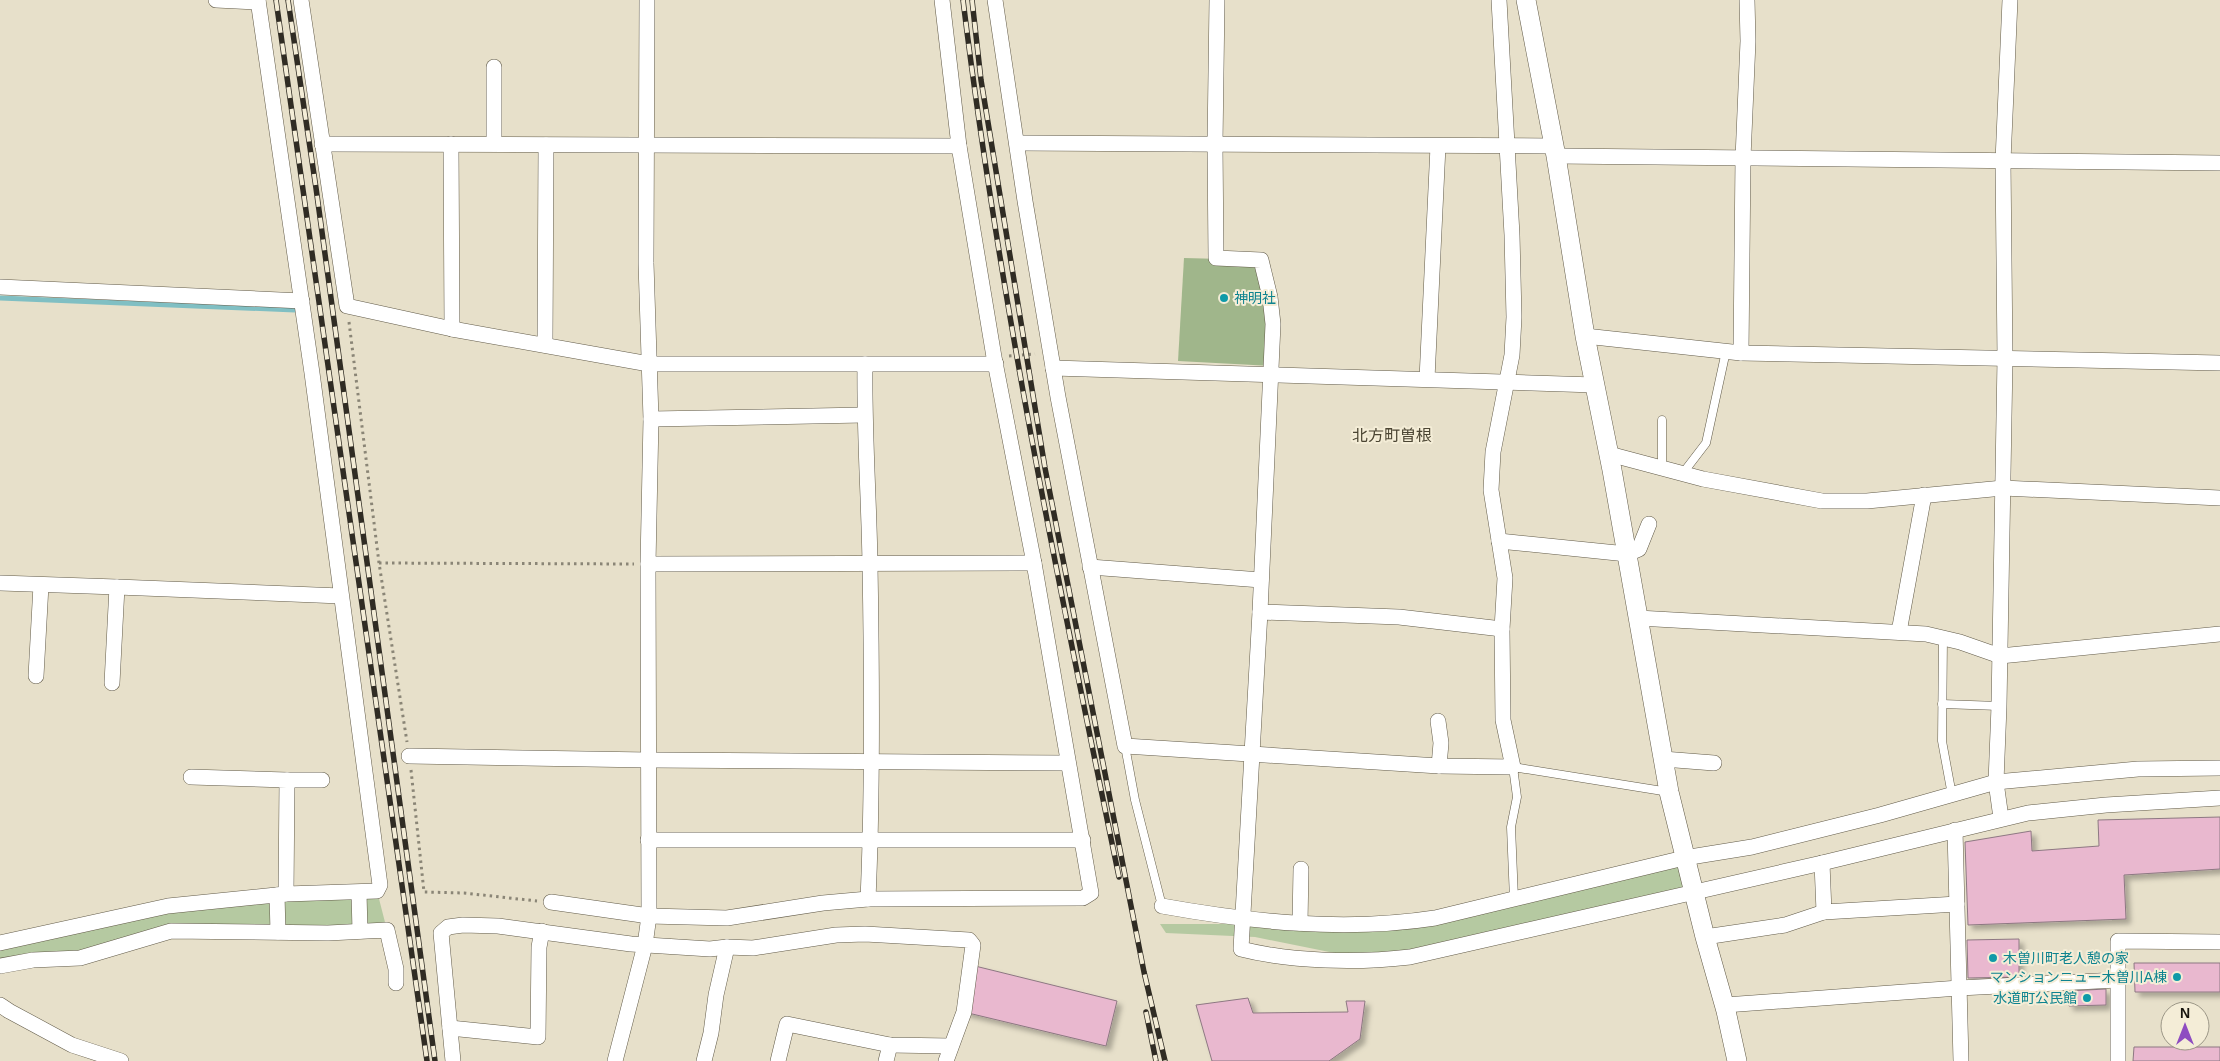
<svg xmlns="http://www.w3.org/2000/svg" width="2220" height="1061" font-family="Arial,'Noto Sans JP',sans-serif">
	<defs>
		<filter id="shadow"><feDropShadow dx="4.5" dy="4.5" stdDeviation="2.5" flood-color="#0004"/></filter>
	</defs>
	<rect width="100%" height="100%" fill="#e7e0ca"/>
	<g fill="#b5c9a1">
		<polygon points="1684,858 1693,893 1374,961 1255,937 1166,933 1160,924 1396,924"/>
		<polygon points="377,891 387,930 171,931 100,952 0,966 0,943 168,906"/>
	</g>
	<polygon fill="#a0b68b" points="1184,258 1261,260 1273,366 1178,361"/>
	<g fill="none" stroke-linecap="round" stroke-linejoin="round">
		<polyline stroke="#80bfc3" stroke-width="5" points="0,298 295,310"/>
	</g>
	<g fill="#e9b8cf" stroke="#8d7882" filter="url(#shadow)">
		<polygon points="2220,817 2220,869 2124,875 2126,919 1968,925 1965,842 2031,831 2032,851 2099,846 2098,820"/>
		<polygon points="2019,939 2019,977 1968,978 1967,940"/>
		<polygon points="2134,963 2220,963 2220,992 2135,992"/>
		<polygon points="975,966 1117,1001 1106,1046 964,1012"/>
		<polygon points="2106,989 2106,1005 2069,1006 2068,991"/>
		<polygon points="1248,998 1253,1013 1348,1012 1346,1001 1365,1001 1360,1039 1329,1061 1212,1061 1196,1005"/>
		<polygon points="2134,1047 2220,1047 2220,1061 2133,1061"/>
	</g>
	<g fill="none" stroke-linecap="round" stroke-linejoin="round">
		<g stroke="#625b49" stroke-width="9">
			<g id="service">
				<polyline points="1662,420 1662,468"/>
				<polyline points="1683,473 1706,443 1726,351"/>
				<polyline points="1943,638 1942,741 1952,795"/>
				<polyline points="1942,704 1999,706"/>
				<polyline points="1125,746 1135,800 1162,906"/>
				<polyline points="1514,899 1511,827 1517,797 1513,767 1669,792"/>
			</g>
		</g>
		<g stroke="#625b49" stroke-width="16">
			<g id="minor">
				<polyline points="216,0 258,2"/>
				<polyline points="301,0 347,306 452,329 649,364 996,364"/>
				<polyline points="995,0 1025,201 1058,397 1125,746 1439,766 1513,767 1503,720 1502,629 1505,578 1491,490 1493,452 1512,355 1514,317 1512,235 1499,0"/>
				<path d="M 1217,0 L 1215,144 L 1216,258 L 1261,260 L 1270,297 L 1273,324 L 1260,612 L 1241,949 C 1292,962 1358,963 1410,957 L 1822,863 L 2028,813 L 2106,805 L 2220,798"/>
				<polyline points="1017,143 1553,146"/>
				<polyline points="322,144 959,146"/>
				<polyline points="451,144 452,329"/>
				<polyline points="494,144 494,67"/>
				<polyline points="1556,156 2220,163"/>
				<polyline points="0,287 302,301"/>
				<polyline points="1585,336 1741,353 2220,363"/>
				<polyline points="545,345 546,145"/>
				<polyline points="1741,353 1743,158 1748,41 1747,0"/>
				<path d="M 865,364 C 864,432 869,498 870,565 C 872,677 873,789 868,899"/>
				<polyline points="1053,368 1595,385"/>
				<polyline points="1427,379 1438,146"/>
				<polyline points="651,419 864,415"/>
				<polyline points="1609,454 1703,479 1822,501 1867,501 2003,488 2220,498"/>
				<polyline points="1499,541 1627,554 1639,549 1649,524"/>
				<polyline points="648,564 1034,563"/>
				<polyline points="1090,567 1261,580"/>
				<polyline points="0,583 117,587 112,683"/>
				<polyline points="117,587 341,596"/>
				<polyline points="1260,612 1399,617 1502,629"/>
				<polyline points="1638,618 1926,634 1960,642 2000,656 2220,634"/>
				<polyline points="1899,632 1924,495"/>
				<polyline points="36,676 41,585"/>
				<polyline points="1438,721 1441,743 1439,766"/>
				<polyline points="409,756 649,760 1068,763"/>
				<polyline points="1663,759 1714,763"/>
				<polyline points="191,777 287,780 286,894"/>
				<polyline points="287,780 322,780"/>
				<polyline points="2001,818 1996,782 1999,706 2005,359 2003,161 2010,0"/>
				<polyline points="1955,830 1961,1061"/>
				<polyline points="648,840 1083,840"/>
				<polyline points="1822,863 1824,912 1957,904"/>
				<polyline points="359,893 360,931"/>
				<polyline points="277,895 278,932"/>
				<polyline points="551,902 649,916 727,918 823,903 868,899 1083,898 1091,893 1034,563 994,357 959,146 942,0"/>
				<path d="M 1162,906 C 1251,922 1345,932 1435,918 L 1684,858 L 1752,847 L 1880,815 L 1996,782 L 2138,769 L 2220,768"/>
				<polyline points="1300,923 1301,869"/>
				<polyline points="1705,937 1785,925 1824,912"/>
				<polyline points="0,943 168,906 286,894 377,891 380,885 312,373 258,0"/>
				<polyline points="0,966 33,960 80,958 171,931 328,933 387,930 396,969 396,983"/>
				<polyline points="0,1005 9,1011 72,1045 121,1061"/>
				<polyline points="1725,1005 1959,988 2118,980"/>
				<polyline points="450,1028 538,1037 539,947 542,931"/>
				<polyline points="453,1061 441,933 448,927 463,925 498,926 631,944 710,949 727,947 753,948 836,935 865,934 969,940 973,945 964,1012 946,1061"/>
				<polyline points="615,1061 645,945 649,916 648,564 651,419 646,263 647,0"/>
				<polyline points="704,1061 711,1033 716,995 727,947"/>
				<polyline points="778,1061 787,1024 890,1045 950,1046"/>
				<polyline points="886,1061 890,1045"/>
				<polyline points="2118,1061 2118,941 2220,942"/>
			</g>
		</g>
		<g stroke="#625b49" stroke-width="20">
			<polyline id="tertiary" points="1526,0 1556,156 1585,336 1612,470 1669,792 1705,937 1726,1011 1737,1061"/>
		</g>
		<g stroke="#8a8576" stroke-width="3" stroke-dasharray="2.5 4" stroke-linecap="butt">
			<polyline points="349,322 379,563 407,742"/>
			<polyline points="1009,356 1035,354"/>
			<polyline points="379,563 634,564"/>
			<polyline points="411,770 424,892 464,893 537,901"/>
		</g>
		<use href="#service" stroke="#fff" stroke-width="8"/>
		<use href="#minor" stroke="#fff" stroke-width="15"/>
		<use href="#tertiary" stroke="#fff" stroke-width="19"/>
		<g stroke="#302c24" stroke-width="5.5">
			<g id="rail">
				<polyline points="276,0 427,1061"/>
				<polyline points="288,0 316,188 435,1061"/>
				<path d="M 963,0 C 999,295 1059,587 1119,877"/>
				<polyline points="972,0 981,80 1045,468 1144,972 1165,1061"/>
				<polyline points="1146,1012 1156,1061"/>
			</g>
		</g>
		<use href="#rail" stroke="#f4edd7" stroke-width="4" stroke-dasharray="11" stroke-linecap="butt"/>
	</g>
	<g fill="#0f9aa8" stroke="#f4edd7" stroke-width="2">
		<circle cx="1224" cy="298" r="5"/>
		<circle cx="1993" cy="958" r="5"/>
		<circle cx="2177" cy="977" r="5"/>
		<circle cx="2087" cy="998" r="5"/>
	</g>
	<g text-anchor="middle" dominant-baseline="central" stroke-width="4" stroke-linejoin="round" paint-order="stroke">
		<g font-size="14" fill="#0d838f" stroke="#f4edd7" text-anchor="start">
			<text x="1234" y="298">神明社</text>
			<text x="2003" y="958">木曽川町老人憩の家</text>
			<text x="2167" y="977" text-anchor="end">マンションニュー木曽川A棟</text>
			<text x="2077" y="998" text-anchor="end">水道町公民館</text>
		</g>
		<g font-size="16" fill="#4b4533" stroke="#f4edd7">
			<text x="1392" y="435">北方町曽根</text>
		</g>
	</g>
	<g transform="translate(2185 1026)"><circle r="24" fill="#f4edd7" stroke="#9c9787"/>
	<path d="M0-4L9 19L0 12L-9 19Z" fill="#8e4cc1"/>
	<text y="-8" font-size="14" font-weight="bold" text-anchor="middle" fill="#18150e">N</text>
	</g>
</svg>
